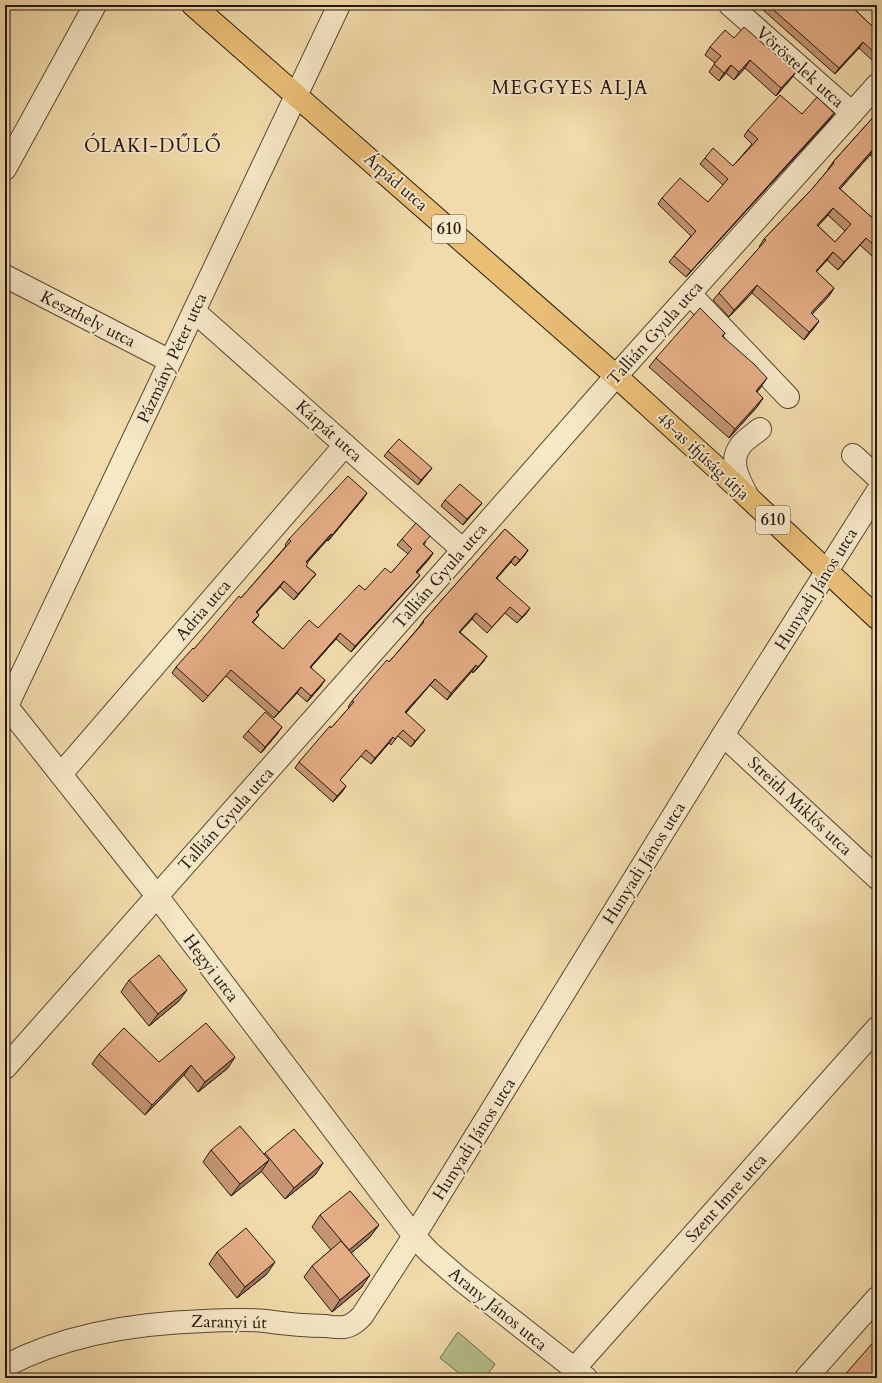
<svg xmlns="http://www.w3.org/2000/svg" width="882" height="1383" font-family="Cardo,serif">
	<rect width="100%" height="100%" fill="#f2dbaa"/>
	<filter id="stains"><feTurbulence type="fractalNoise" baseFrequency=".005" numOctaves="4"/><feColorMatrix values="0 0 0 0 .2 0 0 0 0 .09 0 0 0 0 .02 0 0 0 .5 -.17"/></filter>
	<radialGradient id="worn" r=".72"><stop offset=".6" stop-color="#630" stop-opacity="0"/><stop offset="1" stop-color="#630" stop-opacity=".3"/></radialGradient>
	<polygon fill="#b6c18c" stroke="#6c6c4e" points="458,1332 495,1364 485,1378 465,1378 440,1358"/>
	<g fill="none" stroke-linecap="round" stroke-linejoin="round">
		<g stroke="#574836" stroke-width="24">
			<g id="minor">
				<polyline points="730,5 852,113"/>
				<polyline points="5,169 95,5"/>
				<polyline points="5,276 170,361"/>
				<polyline points="690,294 788,397"/>
				<polyline points="194,311 463,550"/>
				<polyline points="853,455 877,477"/>
				<path d="M 748,497 C 739,480 728,462 741,445 C 746,439 754,434 760,429"/>
				<polyline points="5,704 157,896 414,1236 429,1252 460,1279 586,1378"/>
				<polyline points="5,710 339,5"/>
				<polyline points="723,735 877,878"/>
				<polyline points="61,774 345,445"/>
				<polyline points="5,1068 463,550 616,376 877,85"/>
				<path d="M 5,1366 C 66,1334 137,1323 205,1321 C 225,1320 246,1319 265,1321 C 286,1324 305,1326 326,1326 C 332,1327 338,1328 344,1327 C 352,1326 357,1321 362,1316 L 414,1236 L 723,735 L 877,492"/>
				<polyline points="574,1369 877,1028"/>
				<polyline points="806,1378 877,1298"/>
			</g>
		</g>
		<g stroke="#23170f" stroke-width="24">
			<polyline id="major" points="193,5 616,376 719,470 877,618"/>
		</g>
		<use href="#minor" stroke="#f7e8c8" stroke-width="22"/>
		<use href="#major" stroke="#e9be75" stroke-width="22"/>
	</g>
	<g fill="#c59572" stroke="#23170f" fill-rule="evenodd">
		<polygon points="764,5 850,5 872,26 877,21 877,57 873,61 859,48 835,74 762,9"/>
		<polygon points="734,38 796,72 790,80 776,96 745,68 734,80 726,73 719,81 709,72 715,63 705,55 710,47"/>
		<polygon points="834,113 830,119 686,277 669,262 674,256 691,236 658,204 662,198 708,202 723,185 700,164 705,158 733,166 752,144 744,136 748,130 802,114"/>
		<path d="M 877,113 L 877,161 L 870,155 L 840,189 L 877,222 L 877,250 L 872,256 L 860,245 L 838,270 L 827,260 L 816,272 L 834,288 L 829,296 L 812,314 L 819,321 L 814,328 L 804,340 L 752,293 L 729,317 L 713,300 L 719,293 L 760,247 L 759,247 L 764,239 L 812,189 L 828,170 L 828,169 L 833,162 ZM 828,215 L 845,231 L 835,242 L 818,226 Z"/>
		<polygon points="725,333 723,336 761,387 757,392 763,398 757,407 729,438 649,367 656,358"/>
		<polygon points="388,451 432,468 428,473 418,485 384,456"/>
		<polygon points="363,499 328,541 327,540 307,563 306,566 316,574 311,580 294,600 280,587 257,612 259,615 253,623 283,649 318,628 365,590 391,573 408,554 397,545 402,539 426,541 424,545 433,553 429,559 417,573 420,575 415,581 351,652 336,639 311,667 321,686 307,702 297,693 274,718 226,676 203,702 172,673 176,667 194,649 241,598 286,546 285,545 289,539"/>
		<polygon points="445,500 482,503 477,509 463,525 441,506"/>
		<polygon points="505,529 528,550 524,556 515,566 511,562 497,578 526,614 517,623 505,613 487,633 472,619 460,632 487,656 483,662 473,673 472,671 447,700 430,685 406,713 420,736 411,747 398,736 391,745 389,743 371,764 361,756 340,780 346,786 342,792 333,802 295,768 299,762 331,728 349,708 348,707 352,701 389,662 419,627 423,621"/>
		<polygon points="248,731 278,733 261,753 243,737"/>
		<polygon points="129,980 179,1001 149,1026 121,992"/>
		<polygon points="99,1054 159,1062 228,1068 198,1092 184,1075 145,1115 92,1064"/>
		<polygon points="211,1150 264,1154 265,1153 323,1163 315,1175 285,1199 261,1171 231,1196 203,1162"/>
		<polygon points="320,1215 370,1237 351,1253 362,1287 332,1312 304,1277 312,1266 331,1250 312,1227"/>
		<polygon points="217,1252 267,1274 237,1298 209,1264"/>
	</g>
	<g fill="#a0795d" stroke="#23170f">
		<polygon points="863,42 859,48 835,74 839,68"/>
		<polygon points="750,60 745,68 734,80 739,72"/>
		<polygon points="731,65 726,73 719,81 724,73"/>
		<polygon points="796,72 790,80 776,96 781,88"/>
		<polygon points="834,113 830,119 686,277 691,271"/>
		<polygon points="875,147 870,155 834,196 839,188"/>
		<polygon points="833,208 828,215 812,233 817,225"/>
		<polygon points="866,238 860,245 838,270 844,262"/>
		<polygon points="833,252 827,260 810,279 816,271"/>
		<polygon points="757,285 752,293 729,317 734,310"/>
		<polygon points="834,288 829,296 806,321 811,313"/>
		<polygon points="819,321 814,328 804,340 809,332"/>
		<polygon points="767,378 761,387 750,400 756,391"/>
		<polygon points="763,398 757,407 729,438 735,429"/>
		<polygon points="432,468 428,473 418,485 421,480"/>
		<polygon points="367,493 363,499 328,541 332,535"/>
		<polygon points="482,503 477,509 463,525 467,519"/>
		<polygon points="331,534 327,540 302,568 306,562"/>
		<polygon points="528,550 524,556 515,566 520,560"/>
		<polygon points="433,553 429,559 412,578 416,572"/>
		<polygon points="515,556 511,562 492,584 496,578"/>
		<polygon points="316,574 311,580 294,600 298,594"/>
		<polygon points="420,575 415,581 351,652 355,646"/>
		<polygon points="284,581 280,587 252,618 256,612"/>
		<polygon points="530,608 526,614 517,623 522,617"/>
		<polygon points="476,613 472,619 455,638 459,632"/>
		<polygon points="340,633 336,639 306,673 310,667"/>
		<polygon points="487,656 483,662 473,673 478,667"/>
		<polygon points="476,665 472,671 447,700 451,693"/>
		<polygon points="435,679 430,685 401,718 405,712"/>
		<polygon points="325,680 321,686 307,702 311,696"/>
		<polygon points="301,687 297,693 274,718 279,712"/>
		<polygon points="282,727 278,733 261,753 265,747"/>
		<polygon points="425,730 420,736 411,747 415,741"/>
		<polygon points="393,737 389,743 371,764 375,758"/>
		<polygon points="346,786 342,792 333,802 337,796"/>
		<polygon points="187,990 179,1001 149,1026 158,1014"/>
		<polygon points="235,1057 228,1068 198,1092 205,1082"/>
		<polygon points="191,1065 184,1075 145,1115 152,1105"/>
		<polygon points="269,1160 261,1172 231,1196 240,1184"/>
		<polygon points="323,1163 315,1175 285,1199 294,1188"/>
		<polygon points="379,1225 370,1237 341,1262 349,1250"/>
		<polygon points="275,1262 267,1274 237,1298 245,1287"/>
		<polygon points="370,1275 362,1287 332,1312 340,1300"/>
	</g>
	<g fill="#e5ad85" stroke="#23170f" fill-rule="evenodd">
		<polygon points="768,5 850,5 872,26 877,21 877,55 863,42 839,68"/>
		<polygon points="744,27 796,72 781,88 750,60 739,72 731,65 724,73 714,64 721,56 710,47 725,30 734,38"/>
		<polygon points="780,95 802,114 817,97 834,113 691,271 674,256 696,231 662,198 680,178 708,202 728,179 705,158 713,148 733,166 758,139 748,130"/>
		<path d="M 877,113 L 877,149 L 875,147 L 839,188 L 877,222 L 877,248 L 866,238 L 844,262 L 833,252 L 816,271 L 834,288 L 811,313 L 819,321 L 809,332 L 757,285 L 734,310 L 719,293 L 766,240 L 764,239 L 812,189 L 834,163 L 833,162 ZM 833,208 L 851,224 L 835,242 L 817,225 Z"/>
		<polygon points="700,308 725,333 722,336 754,364 767,378 756,391 763,398 735,429 656,358"/>
		<polygon points="399,439 432,468 421,480 388,451"/>
		<polygon points="348,476 367,493 332,535 331,534 306,562 308,563 306,566 316,574 298,594 284,581 256,612 259,615 252,622 283,649 309,620 318,628 359,585 365,590 385,568 391,573 412,549 402,539 416,523 430,536 423,544 433,553 416,572 420,575 355,646 340,633 310,667 325,680 311,696 301,687 279,712 231,670 208,696 176,667 193,648 194,649 239,596 241,598 291,541 289,539"/>
		<polygon points="460,484 482,503 467,519 445,500"/>
		<polygon points="505,529 528,550 520,560 515,556 496,578 530,608 522,617 510,607 492,627 476,613 459,632 487,656 478,667 476,665 451,693 435,679 405,712 425,730 415,741 403,730 395,739 393,737 375,758 366,750 340,780 346,786 337,796 299,762 330,726 331,728 354,702 352,701 373,676 387,660 389,662 424,622 423,621 439,603"/>
		<polygon points="265,712 282,727 265,747 248,731"/>
		<polygon points="159,955 187,990 158,1014 129,980"/>
		<polygon points="206,1023 235,1057 205,1082 191,1065 152,1105 99,1054 124,1028 159,1062"/>
		<polygon points="240,1126 269,1160 240,1184 211,1150"/>
		<polygon points="294,1129 323,1163 294,1188 265,1153"/>
		<polygon points="350,1191 379,1225 349,1250 320,1215"/>
		<polygon points="246,1228 275,1262 245,1287 217,1252"/>
		<polygon points="341,1241 370,1275 340,1300 312,1266"/>
		<polygon points="877,1338 877,1378 842,1378"/>
	</g>
	<g text-anchor="middle" dominant-baseline="central" stroke-width="4" stroke-linejoin="round" paint-order="stroke">
		<g fill="#f7e8c8" stroke="#635646" stroke-width="1">
			<rect x="432" y="215" width="34" height="28" rx="3"/>
			<rect x="756" y="506" width="34" height="28" rx="3"/>
		</g>
		<g font-size="16" font-weight="bold" fill="#23170f">
			<text x="449" y="229">610</text>
			<text x="773" y="520">610</text>
		</g>
		<g font-size="17" fill="#23170f" stroke="#f7e8c8">
			<text transform="translate(800 67) rotate(42)">Vöröstelek utca</text>
			<text transform="translate(396 182) rotate(41)">Árpád utca</text>
			<text transform="translate(88 319) rotate(27)">Keszthely utca</text>
			<text transform="translate(655 333) rotate(-48)">Tallián Gyula utca</text>
			<text transform="translate(172 358) rotate(-65)">Pázmány Péter utca</text>
			<text transform="translate(329 431) rotate(42)">Kárpát utca</text>
			<text transform="translate(703 456) rotate(43)">48-as ifjúság útja</text>
			<text transform="translate(440 576) rotate(-49)">Tallián Gyula utca</text>
			<text transform="translate(816 589) rotate(-58)">Hunyadi János utca</text>
			<text transform="translate(203 610) rotate(-49)">Adria utca</text>
			<text transform="translate(800 806) rotate(43)">Streith Miklós utca</text>
			<text transform="translate(226 819) rotate(-48)">Tallián Gyula utca</text>
			<text transform="translate(644 863) rotate(-58)">Hunyadi János utca</text>
			<text transform="translate(211 968) rotate(53)">Hegyi utca</text>
			<text transform="translate(474 1139) rotate(-58)">Hunyadi János utca</text>
			<text transform="translate(726 1198) rotate(-48)">Szent Imre utca</text>
			<text transform="translate(498 1309) rotate(39)">Arany János utca</text>
			<text transform="translate(229 1322) rotate(1)">Zaranyi út</text>
		</g>
		<g font-size="19" letter-spacing="1" fill="#23170f" stroke="#f7e8c8">
			<text x="570" y="88">MEGGYES ALJA</text>
			<text x="153" y="146">ÓLAKI-DŰLŐ</text>
		</g>
	</g>
	<rect width="882" height="1383" fill="none" stroke="#f2dbaa" stroke-width="20"/>
	<rect x="6" y="6" width="870" height="1371" fill="none" stroke="#23170f" stroke-width="2"/>
	<rect x="10" y="10" width="862" height="1363" fill="none" stroke="#23170f"/>
	<rect width="100%" height="100%" filter="url(#stains)"/>
	<rect width="100%" height="100%" fill="url(#worn)"/>
</svg>
